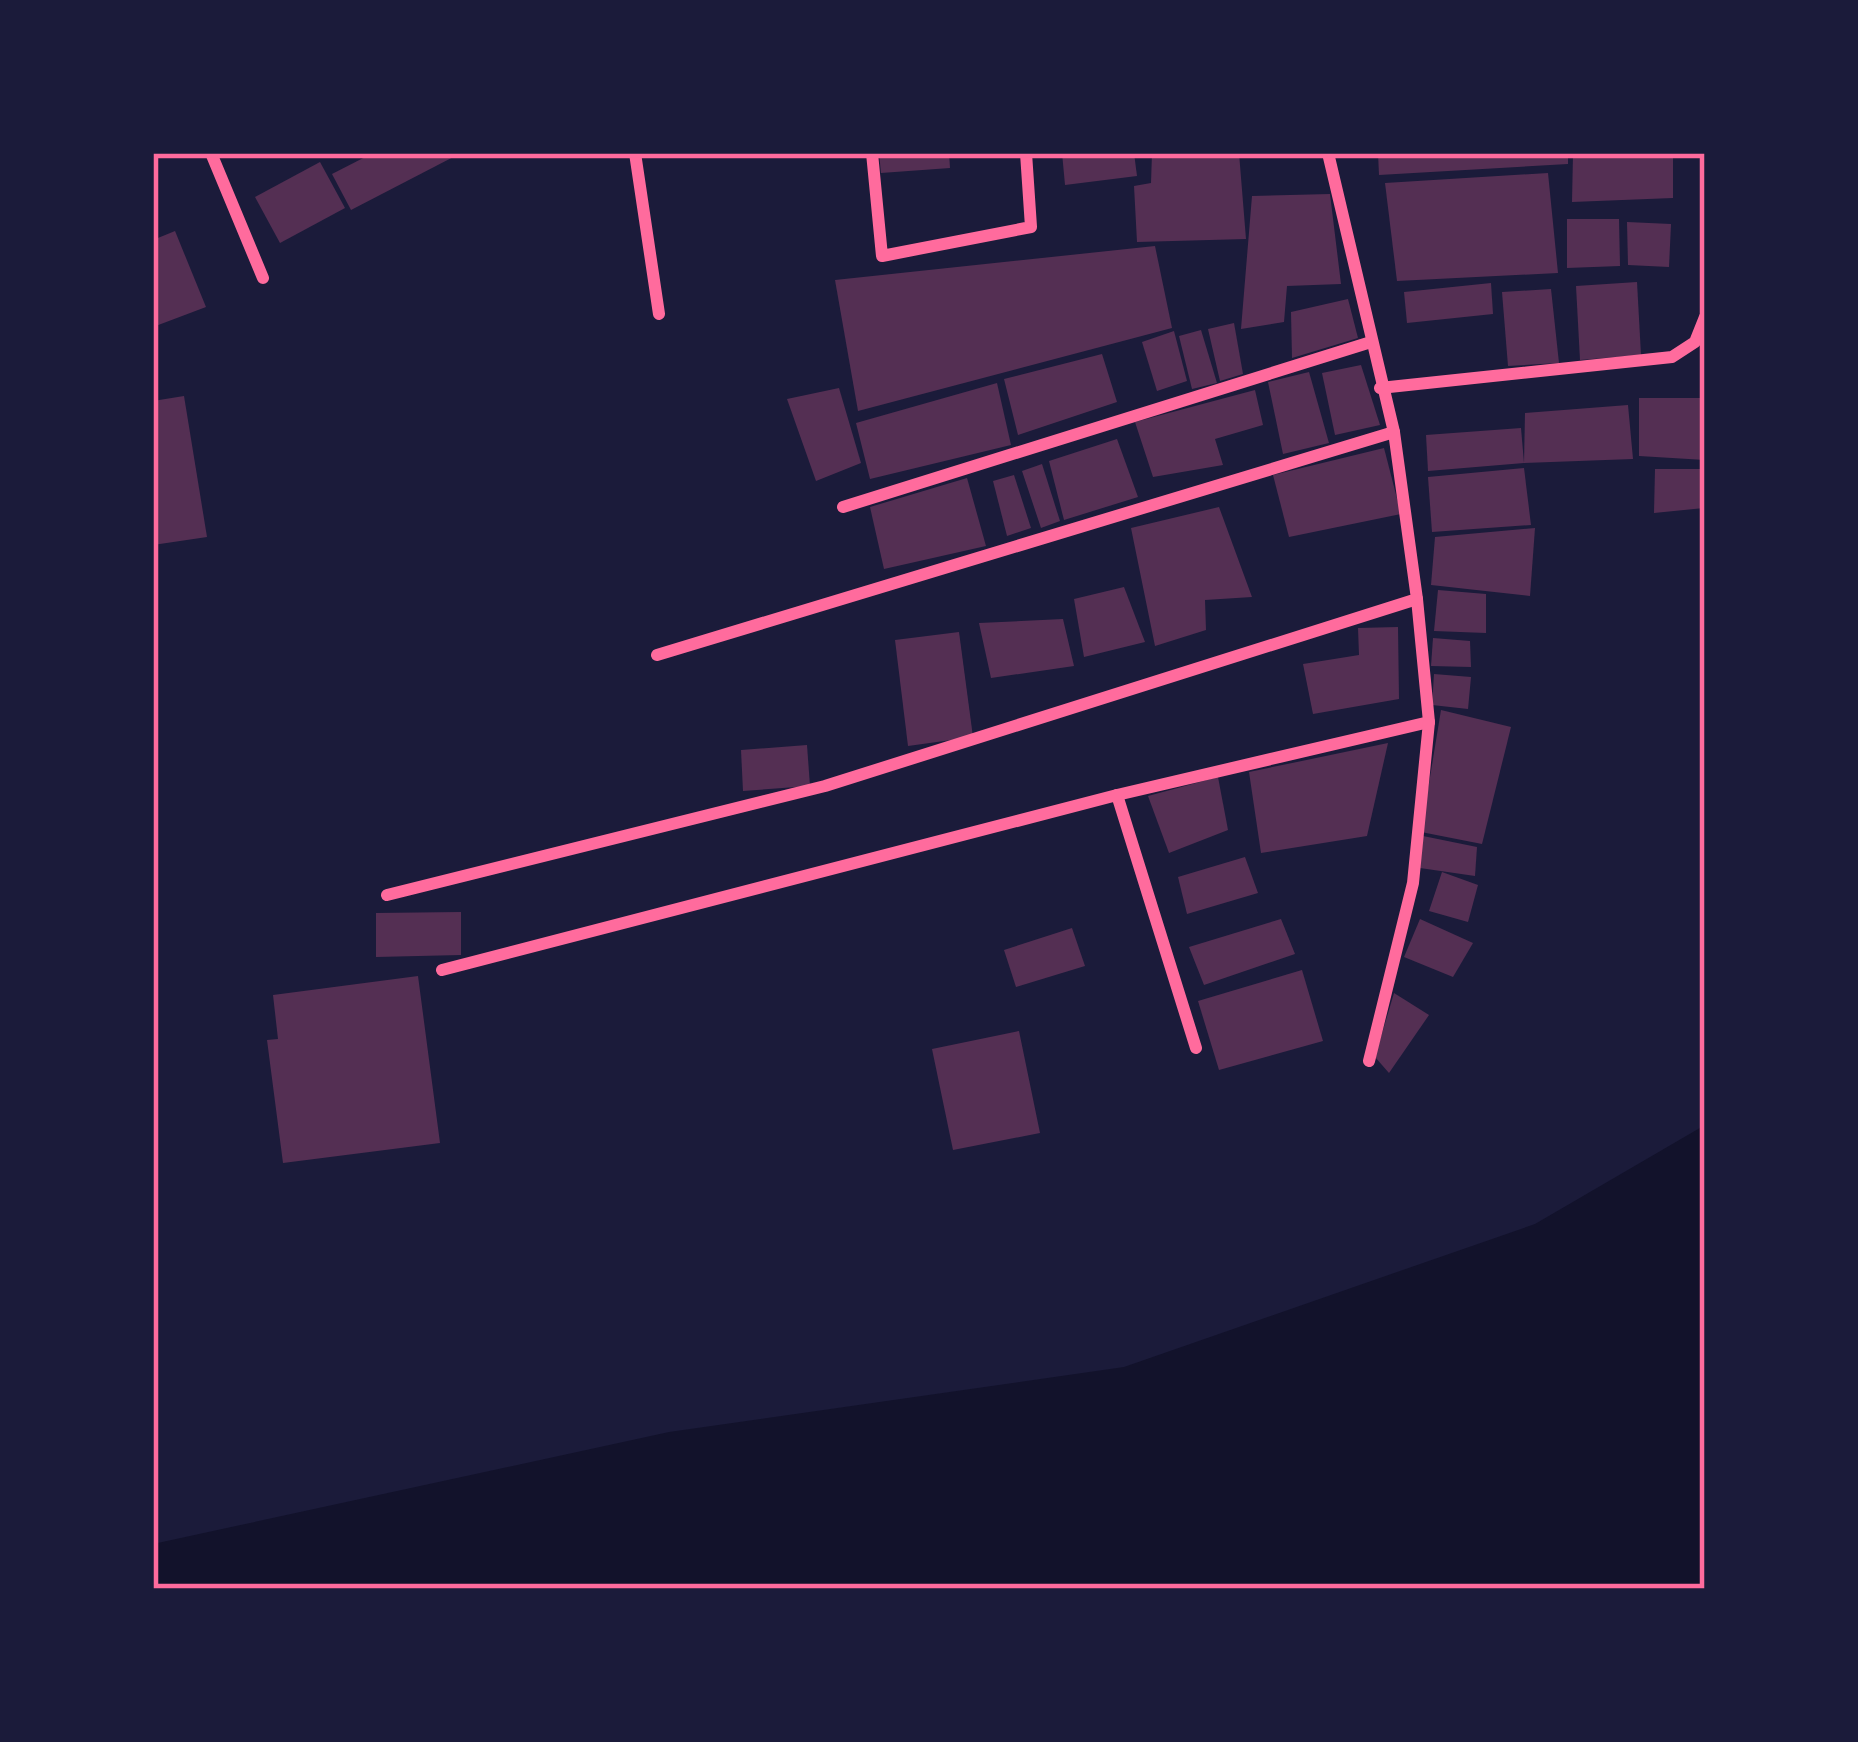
<svg xmlns="http://www.w3.org/2000/svg" width="1858" height="1742" font-family="Figtree,sans-serif">
	<rect width="100%" height="100%" fill="#1b1b3a"/>
	<polygon fill="#12122b" points="1705,1125 1705,1589 153,1589 153,1544 669,1432 1124,1367 1535,1224"/>
	<g fill="#542f53">
		<polygon points="373,153 461,153 351,210 332,174"/>
		<polygon points="879,153 949,153 950,168 881,173"/>
		<polygon points="1062,153 1134,153 1137,176 1065,185"/>
		<polygon points="1152,153 1239,153 1246,239 1137,242 1134,186 1151,183"/>
		<polygon points="1378,153 1568,153 1568,164 1379,175"/>
		<polygon points="1673,153 1673,198 1572,202 1573,154"/>
		<polygon points="320,162 345,208 280,243 255,197"/>
		<polygon points="1548,173 1558,273 1397,281 1385,183"/>
		<polygon points="1330,194 1341,284 1287,286 1284,322 1241,329 1252,196"/>
		<polygon points="1567,219 1619,219 1620,266 1567,268"/>
		<polygon points="1627,222 1671,224 1669,267 1628,265"/>
		<polygon points="175,231 206,307 153,327 153,240"/>
		<polygon points="1155,246 1172,328 858,411 835,280"/>
		<polygon points="1637,282 1641,355 1580,360 1576,286"/>
		<polygon points="1491,283 1493,314 1407,323 1404,292"/>
		<polygon points="1551,289 1559,363 1508,366 1502,292"/>
		<polygon points="1348,299 1358,338 1292,358 1291,312"/>
		<polygon points="1234,323 1243,374 1220,381 1208,329"/>
		<polygon points="1201,330 1217,383 1192,389 1179,336"/>
		<polygon points="1174,331 1187,381 1157,391 1142,342"/>
		<polygon points="1102,354 1117,402 1018,435 1004,379"/>
		<polygon points="1361,365 1380,425 1335,435 1322,373"/>
		<polygon points="1309,372 1329,443 1283,454 1268,382"/>
		<polygon points="997,383 1011,445 870,479 856,423"/>
		<polygon points="839,388 861,463 816,481 787,399"/>
		<polygon points="1255,390 1263,425 1215,439 1223,465 1153,477 1135,422"/>
		<polygon points="184,396 207,537 153,545 153,401"/>
		<polygon points="1639,398 1705,398 1705,460 1639,456"/>
		<polygon points="1628,405 1633,459 1524,463 1525,413"/>
		<polygon points="1521,428 1524,463 1428,471 1426,435"/>
		<polygon points="1117,439 1138,497 1064,520 1049,461"/>
		<polygon points="1384,448 1401,514 1289,537 1273,475"/>
		<polygon points="1042,464 1060,521 1041,528 1022,471"/>
		<polygon points="1524,468 1531,525 1432,532 1428,477"/>
		<polygon points="1655,469 1703,469 1704,508 1654,513"/>
		<polygon points="1014,475 1031,528 1007,536 993,481"/>
		<polygon points="967,478 986,546 884,569 870,507"/>
		<polygon points="1219,507 1252,597 1205,600 1206,630 1155,646 1131,528"/>
		<polygon points="1535,528 1530,596 1431,585 1435,537"/>
		<polygon points="1124,587 1145,642 1084,657 1074,599"/>
		<polygon points="1438,590 1486,594 1486,633 1434,631"/>
		<polygon points="1063,619 1074,666 991,678 979,623"/>
		<polygon points="1398,627 1399,699 1313,714 1303,664 1359,655 1358,628"/>
		<polygon points="959,632 973,737 908,746 895,640"/>
		<polygon points="1433,638 1470,641 1471,667 1431,666"/>
		<polygon points="1434,674 1471,677 1468,709 1432,705"/>
		<polygon points="1441,710 1511,727 1482,844 1421,832"/>
		<polygon points="1388,743 1367,836 1261,853 1249,772"/>
		<polygon points="807,745 810,786 743,791 741,750"/>
		<polygon points="1218,777 1228,830 1169,853 1148,796"/>
		<polygon points="1423,836 1477,847 1475,876 1420,868"/>
		<polygon points="1245,857 1258,893 1187,914 1178,877"/>
		<polygon points="1442,872 1478,885 1468,922 1429,911"/>
		<polygon points="461,912 461,955 376,957 376,913"/>
		<polygon points="1281,919 1295,954 1204,985 1189,947"/>
		<polygon points="1420,919 1473,943 1453,977 1404,957"/>
		<polygon points="1072,928 1085,966 1016,987 1004,950"/>
		<polygon points="1302,970 1323,1041 1219,1070 1198,1001"/>
		<polygon points="418,976 440,1143 283,1163 267,1040 278,1039 273,995"/>
		<polygon points="1394,993 1429,1015 1389,1073 1375,1057"/>
		<polygon points="1019,1031 1040,1133 953,1150 932,1049"/>
	</g>
	<g fill="none" stroke-linecap="round" stroke-linejoin="round">
		<g stroke="#ff6b9d" stroke-width="12">
			<polyline points="211,153 263,278"/>
			<polyline points="635,153 659,314"/>
			<polyline points="872,153 882,256 1031,227 1026,153"/>
			<polyline points="1380,388 1672,357 1695,342 1705,317"/>
			<polyline points="843,507 1371,342"/>
			<polyline points="657,655 1394,432"/>
			<polyline points="1117,795 1196,1048"/>
			<polyline points="387,895 825,786 1417,599 1394,432 1328,153"/>
			<polyline points="442,970 1117,795 1429,722 1417,599"/>
			<polyline points="1369,1061 1413,883 1429,722"/>
		</g>
	</g>
	<rect width="1858" height="1742" fill="none" stroke="#1b1b3a" stroke-width="312"/>
	<rect x="156" y="156" width="1546" height="1430" fill="none" stroke="#ff6b9d" stroke-width="4.5"/>
</svg>
